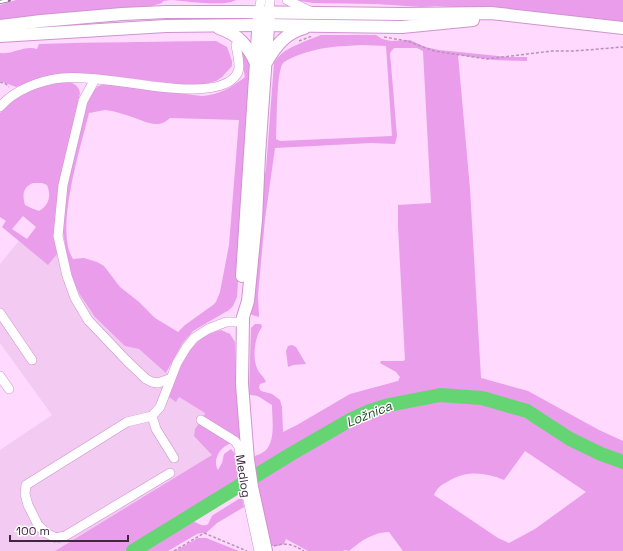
<svg xmlns="http://www.w3.org/2000/svg" width="623" height="551" font-family="'Space Grotesk',sans-serif">
	<rect width="100%" height="100%" fill="#ffd9fe"/>
	<polygon fill="#f3caf2" points="19,241 48,264 58,253 66,251 70,268 125,346 139,349 176,380 169,397 179,397 205,413 195,429 213,455 55,551 0,551 0,450 52,415 0,343 0,264"/>
	<g fill="#e99dea" fill-rule="evenodd">
		<path d="M 16,0 L 236,0 C 226,7 184,1 171,0 L 163,1 L 162,3 L 148,7 L 29,16 L 0,21 L 0,5 Z"/>
		<polygon points="294,0 623,0 623,23 516,10 436,6 422,7 375,4 313,3"/>
		<path d="M 321,35 L 376,35 L 382,39 L 391,41 L 410,40 L 425,47 L 439,50 L 508,57 L 527,57 L 527,61 L 495,60 L 458,55 L 470,189 L 481,378 L 528,391 L 599,430 L 623,441 L 623,459 C 610,455 596,449 584,443 C 565,433 549,419 529,410 C 511,402 492,398 473,395 C 433,390 391,396 354,413 C 320,429 287,451 254,471 L 253,457 C 257,455 261,454 265,451 C 276,441 272,419 272,405 C 262,400 261,395 249,395 L 251,328 L 255,324 L 261,324 L 262,327 C 255,336 252,357 257,368 C 259,374 264,376 266,382 L 260,384 L 259,388 L 261,391 L 272,394 L 280,400 L 282,407 L 283,432 L 297,425 L 350,394 L 398,381 L 400,377 L 396,372 L 380,363 L 381,361 L 403,361 L 405,360 L 398,226 L 398,205 L 431,203 L 423,51 L 417,48 L 394,48 L 390,53 L 397,136 L 395,144 L 371,143 L 275,148 L 265,219 L 258,295 L 259,317 L 252,315 L 250,312 L 260,198 L 266,169 L 274,63 C 283,47 305,42 321,35 ZM 362,45 L 386,46 L 392,136 L 280,141 L 276,139 C 277,125 276,73 283,63 C 286,60 292,58 296,56 C 318,47 339,46 362,45 Z"/>
		<path d="M 216,41 L 227,47 L 232,61 L 232,66 L 222,77 L 216,81 L 205,84 L 174,84 L 113,76 L 72,73 L 56,74 L 42,77 L 16,87 L 0,81 L 0,53 C 13,55 24,45 37,49 L 39,44 C 98,42 157,42 216,41 Z"/>
		<path d="M 242,48 L 248,60 L 251,73 L 237,297 L 233,306 L 229,310 L 193,331 L 182,344 L 166,373 L 139,349 L 125,346 L 95,317 L 79,293 L 73,280 L 66,251 L 63,232 L 65,198 L 86,102 L 96,88 L 98,86 L 105,84 L 202,96 C 219,95 232,87 245,77 L 243,66 L 240,61 ZM 105,110 C 114,111 123,114 132,117 C 145,121 158,130 170,118 L 239,120 L 229,245 L 220,292 L 216,302 L 213,305 L 185,325 L 178,332 L 155,318 L 139,302 L 120,287 L 104,266 L 97,262 L 84,258 L 73,259 C 54,231 81,146 89,113 Z"/>
		<path d="M 51,82 C 62,82 78,79 80,93 L 56,205 L 55,233 L 58,253 L 48,265 L 2,227 L 6,221 L 0,217 L 0,113 C 16,96 30,90 51,82 ZM 33,183 L 42,183 L 47,185 C 51,195 50,205 39,211 L 31,208 L 25,205 C 22,195 23,187 33,183 ZM 23,216 L 36,227 L 27,239 L 12,229 Z"/>
		<path d="M 221,330 L 230,334 L 235,342 L 236,387 L 240,442 L 202,419 L 205,413 L 179,397 L 176,402 L 169,397 C 180,369 187,338 221,330 Z"/>
		<polygon points="292,345 296,347 306,364 293,365 288,367 286,351 288,346"/>
		<path d="M 439,401 L 461,402 L 485,405 L 522,416 L 576,447 L 606,462 L 623,467 L 623,551 L 403,551 L 389,532 C 373,532 361,541 349,551 L 345,550 L 343,551 L 308,551 L 286,539 L 284,544 L 277,546 L 271,546 L 255,480 L 336,430 L 357,419 L 380,410 L 411,403 ZM 525,451 L 586,492 L 535,529 L 509,543 L 498,538 L 434,495 C 437,488 441,485 447,482 C 465,470 485,472 504,480 Z"/>
		<path d="M 199,423 L 231,443 C 220,447 212,460 218,470 L 222,463 L 224,454 L 231,449 L 236,455 L 240,482 L 125,551 L 55,551 L 212,455 L 194,436 L 195,429 Z"/>
		<path d="M 242,497 L 244,507 L 217,523 L 206,533 L 202,533 L 197,534 L 168,551 L 140,551 L 191,520 C 196,522 203,528 208,524 C 210,521 210,518 213,515 Z"/>
		<polygon points="198,538 206,538 239,551 175,551"/>
	</g>
	<g fill="none" stroke-linecap="round" stroke-linejoin="round">
		<polyline stroke="#65d473" stroke-width="14" points="133,551 291,454 350,420 370,411 389,405 440,395 482,398 527,411 570,439 601,454 623,462"/>
		<g stroke="#cf93cf" stroke-width="10">
			<g id="minor">
				<polyline points="287,0 310,11"/>
				<polyline points="259,12 261,0"/>
				<polyline points="269,12 270,0"/>
				<polyline points="95,79 83,101 63,185 58,236 67,276 75,298 88,320 127,361 146,379 152,382 158,383 169,379"/>
				<path d="M 0,107 C 14,90 41,80 62,78 C 82,76 103,80 123,82 C 147,85 225,101 238,72 C 241,65 237,53 236,45"/>
				<polyline points="0,313 32,360"/>
				<polyline points="0,376 9,389"/>
				<polyline points="152,416 156,429 174,458"/>
				<polyline points="201,420 235,441 239,447 242,472 259,551"/>
				<polyline points="170,473 65,536 56,538 46,533 38,525 28,505 25,494 26,485 127,422 152,416 160,407 177,363 186,348 194,338 208,329 226,322 243,322"/>
			</g>
		</g>
		<g stroke="#cf93cf" stroke-width="14">
			<g id="major">
				<polyline points="0,26 41,21 122,14 166,12 243,12 401,14 491,13 623,28"/>
				<path d="M 219,28 C 239,35 247,45 256,63"/>
				<polyline points="0,36 166,26 259,25 402,27 473,20"/>
				<path d="M 267,61 C 276,45 286,33 304,28"/>
				<polyline points="242,276 259,17"/>
				<polyline points="266,551 252,487 248,460 242,384 243,317 248,301 256,220 259,155 269,12"/>
			</g>
		</g>
		<g stroke="#b594b5" stroke-width="1.5" stroke-dasharray="3 2" stroke-linecap="butt">
			<polyline points="384,37 407,41 434,51 487,59 552,51 574,51 623,47"/>
			<polyline points="299,41 312,36"/>
			<polyline points="0,82 6,84 9,87"/>
			<path d="M 274,546 C 286,542 294,545 304,551"/>
			<polyline points="174,551 204,533 247,551"/>
		</g>
		<use href="#minor" stroke="#fff" stroke-width="9"/>
		<use href="#major" stroke="#fff" stroke-width="12"/>
		<g stroke="#8f718f" stroke-width="4">
			<polyline id="rail" points="0,2 9,0"/>
		</g>
		<use href="#rail" stroke="#fff" stroke-width="2.5" stroke-dasharray="8" stroke-linecap="butt"/>
	</g>
	<g text-anchor="middle" dominant-baseline="central" stroke-width="3" stroke-linejoin="round" paint-order="stroke">
		<g font-size="12" fill="#3f2740" stroke="#fff">
			<text transform="translate(243 476) rotate(81)">Medlog</text>
		</g>
		<g font-size="13" font-style="italic" fill="#1f4b25" stroke="#fff">
			<text transform="translate(369 414) rotate(-22)">Ložnica</text>
		</g>
	</g>
	<path d="M10 535v6h118v-6" fill="none" stroke="#3f2740" stroke-width="2"/>
	<text x="16" y="535" font-size="12" fill="#3f2740" stroke="#ffffff" stroke-width="3" paint-order="stroke">100 m</text>
</svg>
